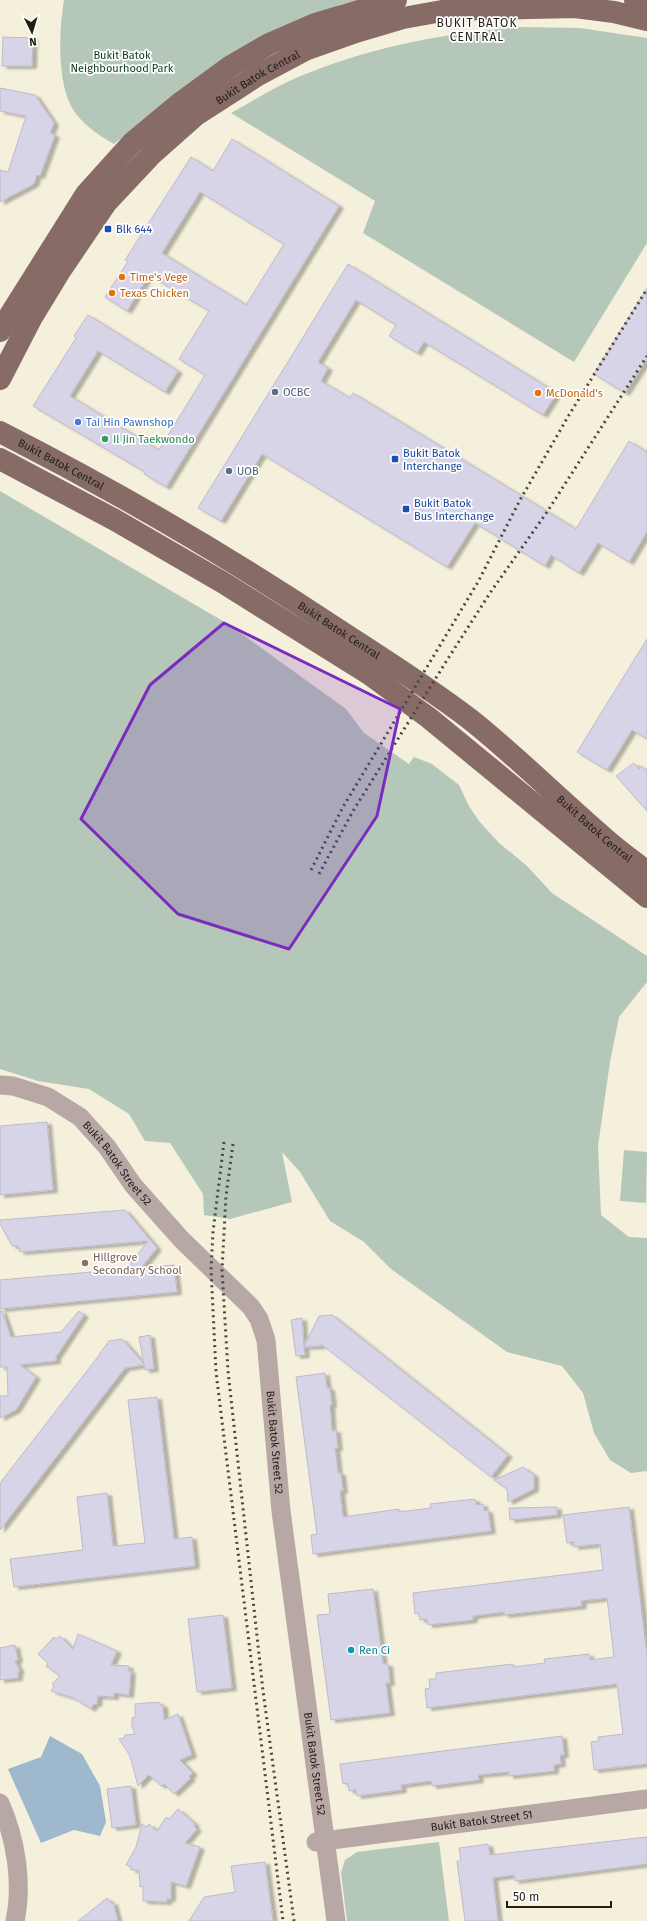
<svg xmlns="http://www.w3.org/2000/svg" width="647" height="1921" font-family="'Fira Sans',sans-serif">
	<defs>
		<filter id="shadow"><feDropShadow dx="4.5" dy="2.5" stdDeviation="1" flood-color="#0004"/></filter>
	</defs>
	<rect width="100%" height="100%" fill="#f4f0dc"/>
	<g fill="#b5c7b8">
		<path d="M 64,0 L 359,0 L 342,4 L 297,23 L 131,130 L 114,144 C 98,135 80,123 71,106 C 57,79 59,30 64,0 Z"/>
		<path d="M 521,27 L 580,28 L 647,38 L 647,243 L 574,362 L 363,233 L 375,201 L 231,113 C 253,101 275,87 298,77 C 370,47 443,33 521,27 Z"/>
		<polygon points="0,491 228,624 346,709 364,733 409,764 414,757 432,764 459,785 469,806 479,821 499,843 526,865 552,893 647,956 647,982 619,1017 610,1062 598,1146 601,1215 629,1237 647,1238 647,1471 631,1473 610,1460 594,1433 583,1393 562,1366 507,1352 391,1269 364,1242 330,1221 300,1172 282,1152 292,1202 230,1219 204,1215 203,1194 170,1143 145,1141 129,1114 89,1089 38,1081 0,1069"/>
		<polygon points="624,1150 647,1152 646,1203 620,1201"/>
		<polygon points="439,1842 449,1921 347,1921 341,1873 345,1860 357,1852"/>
	</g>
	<polygon fill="#9eb8ce" points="50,1736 82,1754 100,1786 106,1822 100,1836 74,1830 41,1843 8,1769 41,1757"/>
	<g fill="#d8d4e7" stroke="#bebacd" fill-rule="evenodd" filter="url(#shadow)">
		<polygon points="3,37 33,38 32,66 2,66"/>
		<polygon points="0,88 35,95 54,123 50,133 55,135 40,176 37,175 34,184 0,202 0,170 8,172 26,116 0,111"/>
		<path d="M 232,139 L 339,206 L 166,487 L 144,474 L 145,472 L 33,406 L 76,338 L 74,336 L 88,315 L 178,371 L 165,392 L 98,351 L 70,396 L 159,450 L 205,375 L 179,359 L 209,311 L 149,275 L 127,311 L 105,297 L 128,261 L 125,260 L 191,157 L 213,171 ZM 200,192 L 284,244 L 246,305 L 162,253 Z"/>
		<polygon points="348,264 557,393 543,415 424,342 417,353 389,336 396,325 356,300 318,362 328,368 321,381 350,398 353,393 576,529 629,441 647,452 647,532 629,562 598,543 579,573 551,555 545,566 475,523 447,567 262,454 221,521 198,508"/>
		<polygon points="647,288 647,359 625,393 594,374"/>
		<polygon points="647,639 647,739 632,730 607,770 577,752"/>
		<polygon points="634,763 639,769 642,766 647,771 647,811 616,776"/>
		<polygon points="47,1122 53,1190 0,1195 0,1126"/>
		<polygon points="125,1210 157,1248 141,1268 174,1265 177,1292 0,1309 0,1280 126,1269 148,1241 20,1252 18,1246 12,1246 0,1224 0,1220"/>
		<polygon points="0,1311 2,1311 11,1337 61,1332 79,1311 84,1315 56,1357 56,1361 20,1365 36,1377 16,1410 0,1418 0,1396 8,1396 7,1367 0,1367"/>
		<polygon points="332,1315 508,1455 491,1477 321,1344 322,1346 304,1347 305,1355 296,1356 291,1320 302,1318 304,1346 319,1316"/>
		<polygon points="150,1335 154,1369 145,1370 144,1365 125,1368 0,1530 0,1483 100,1354 100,1353 109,1341 122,1339 144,1364 139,1337"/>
		<polygon points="325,1373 327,1388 330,1388 332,1405 330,1405 332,1431 336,1430 338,1448 335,1448 337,1463 338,1473 341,1473 343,1491 340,1491 343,1517 399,1509 399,1512 431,1508 430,1504 475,1499 476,1505 483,1504 484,1511 488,1510 491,1531 313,1554 311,1535 317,1534 296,1377"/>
		<polygon points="157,1397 174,1539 192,1537 195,1566 14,1587 10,1559 83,1550 77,1497 107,1493 113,1546 145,1543 128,1400"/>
		<polygon points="523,1467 534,1475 534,1489 508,1502 507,1489 494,1480"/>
		<polygon points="557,1507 557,1515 510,1520 509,1508"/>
		<polygon points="629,1507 647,1656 647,1764 594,1770 591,1742 599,1741 598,1737 623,1734 617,1684 427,1708 425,1689 430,1688 429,1679 436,1679 436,1673 513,1664 513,1667 545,1663 544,1659 589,1654 590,1660 614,1657 607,1598 581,1601 582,1606 504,1615 504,1612 473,1616 473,1620 428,1625 427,1619 420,1620 419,1613 415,1614 413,1593 603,1570 600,1544 574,1547 574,1542 567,1543 563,1515"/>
		<polygon points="373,1589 383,1664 388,1664 390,1683 386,1683 390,1713 331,1720 317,1615 330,1614 328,1594"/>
		<polygon points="223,1615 232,1688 197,1692 188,1619"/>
		<polygon points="78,1634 117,1651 111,1665 129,1666 128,1671 131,1671 129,1695 114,1693 114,1697 98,1696 97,1704 94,1704 91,1709 74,1698 51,1691 54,1686 52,1684 60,1676 46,1666 48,1663 38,1654 54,1637 56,1639 60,1636 73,1649"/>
		<polygon points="15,1645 18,1660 15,1661 20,1671 18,1672 18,1678 0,1680 0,1648"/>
		<polygon points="159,1702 160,1705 163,1705 164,1720 178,1714 192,1755 180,1760 193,1773 189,1776 191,1778 174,1794 164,1784 161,1786 149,1775 138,1786 130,1756 119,1739 124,1738 125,1735 135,1734 132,1727 132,1718 135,1717 135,1704"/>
		<polygon points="562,1736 564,1755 560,1755 561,1764 554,1765 554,1771 509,1776 509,1772 478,1775 479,1780 432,1786 431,1781 401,1785 402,1790 357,1796 356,1790 349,1791 348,1783 343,1784 340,1764"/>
		<polygon points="131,1786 136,1825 112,1828 107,1789"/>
		<polygon points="178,1809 195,1824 194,1826 197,1829 185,1843 200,1847 186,1886 171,1882 171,1899 167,1899 167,1902 143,1901 143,1886 140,1887 139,1870 131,1870 132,1867 126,1865 136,1847 142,1824 147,1827 149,1824 157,1831 166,1817 169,1819"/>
		<polygon points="647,1837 647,1864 515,1881 514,1875 493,1878 498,1921 465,1921 457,1861 461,1861 459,1848 488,1844 490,1855"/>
		<polygon points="265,1862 273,1921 189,1921 204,1897 235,1892 231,1866"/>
		<polygon points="107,1898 111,1903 113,1902 118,1921 78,1921"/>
	</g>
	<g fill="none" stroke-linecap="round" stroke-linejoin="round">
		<g stroke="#b7a7a5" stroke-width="19">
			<path id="s1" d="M 0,1085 L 13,1086 L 48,1097 L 80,1117 L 107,1147 L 133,1185 L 181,1239 L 251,1307 L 259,1319 L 266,1340 L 281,1511 L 336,1921"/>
			<path d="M 0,1803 C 16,1839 23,1883 15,1921"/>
			<path id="s2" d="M 316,1842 L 647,1799"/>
		</g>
		<g stroke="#876b67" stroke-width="22">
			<polyline points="635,0 647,3"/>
			<polyline points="0,331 86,194 132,143 179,104 231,66 269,44 315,24 396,0"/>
			<path id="s3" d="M 0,379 L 32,317 L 60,271 L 106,203 L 152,154 L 196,115 L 258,75 L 305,50 L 356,32 L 403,18 L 448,10 L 575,7 L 614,12 L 647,20"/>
			<path id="s4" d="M 0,432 C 116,491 229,557 337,629 C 382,658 428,687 471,720 C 516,756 557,797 601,835 C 615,848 632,860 647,872"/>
			<polyline points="0,459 115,520 222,582 369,674 429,718 647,897"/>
		</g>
		<g stroke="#49463d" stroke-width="3" stroke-dasharray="2 4" stroke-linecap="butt">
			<polyline points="311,870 343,807 478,582 520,500 569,415 647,289"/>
			<polyline points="319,874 353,811 449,657 490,593 547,512 647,356"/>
			<polyline points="224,1142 213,1232 211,1269 216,1372 283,1921"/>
			<polyline points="233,1144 226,1196 222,1270 228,1371 263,1691 294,1921"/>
		</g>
	</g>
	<path fill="#7b2cbf" fill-opacity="0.2" stroke="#7b2cbf" stroke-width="3" stroke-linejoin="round" d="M 224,623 L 400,709 L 377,816 L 289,949 L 178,914 L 81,819 L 150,685 Z"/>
	<g fill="#1a4fb4" stroke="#fff" stroke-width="1.5">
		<rect x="104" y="225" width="8" height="8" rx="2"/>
		<rect x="391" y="455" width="8" height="8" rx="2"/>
		<rect x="402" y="505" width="8" height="8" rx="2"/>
	</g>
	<g fill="#e8710a" stroke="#fff" stroke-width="1.5">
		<circle cx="122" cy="277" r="4"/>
		<circle cx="112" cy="293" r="4"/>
		<circle cx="538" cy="393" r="4"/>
	</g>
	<g fill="#5c6f8a" stroke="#fff" stroke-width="1.5">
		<circle cx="275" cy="392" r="4"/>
		<circle cx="229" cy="471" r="4"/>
	</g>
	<circle fill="#3f7fe0" stroke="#fff" stroke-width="1.5" cx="78" cy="422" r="4"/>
	<circle fill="#2e9e5b" stroke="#fff" stroke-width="1.5" cx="105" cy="439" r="4"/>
	<circle fill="#8d6e63" stroke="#fff" stroke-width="1.5" cx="85" cy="1263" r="4"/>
	<circle fill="#0f9aa8" stroke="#fff" stroke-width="1.5" cx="351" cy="1650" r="4"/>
	<g text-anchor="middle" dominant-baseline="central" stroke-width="3.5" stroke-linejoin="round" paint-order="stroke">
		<g font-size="11" fill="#0c3819" stroke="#fff">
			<text x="122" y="55">Bukit Batok<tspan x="122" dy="13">Neighbourhood Park</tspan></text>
		</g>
		<g font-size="11" fill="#201e17" stroke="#fff">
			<text stroke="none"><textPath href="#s3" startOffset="404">Bukit Batok Central</textPath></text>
			<text stroke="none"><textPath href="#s4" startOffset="69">Bukit Batok Central</textPath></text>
			<text stroke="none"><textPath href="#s4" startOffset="393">Bukit Batok Central</textPath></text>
			<text stroke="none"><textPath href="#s4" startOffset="717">Bukit Batok Central</textPath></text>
			<text stroke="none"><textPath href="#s1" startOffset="147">Bukit Batok Street 52</textPath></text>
			<text stroke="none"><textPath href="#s1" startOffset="483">Bukit Batok Street 52</textPath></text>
			<text stroke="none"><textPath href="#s1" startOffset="807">Bukit Batok Street 52</textPath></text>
			<text stroke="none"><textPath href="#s2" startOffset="167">Bukit Batok Street 51</textPath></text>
		</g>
		<g font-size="11" fill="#164399" stroke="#fff" text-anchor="start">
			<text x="116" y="229">Blk 644</text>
			<text x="403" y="453">Bukit Batok<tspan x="403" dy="13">Interchange</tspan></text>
			<text x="414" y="503">Bukit Batok<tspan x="414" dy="13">Bus Interchange</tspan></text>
		</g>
		<g font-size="11" fill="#c56008" stroke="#fff" text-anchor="start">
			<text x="130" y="277">Time's Vege</text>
			<text x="120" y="293">Texas Chicken</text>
			<text x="546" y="393">McDonald's</text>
		</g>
		<g font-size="11" fill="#4e5e75" stroke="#fff" text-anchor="start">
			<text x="283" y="392">OCBC</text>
			<text x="237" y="471">UOB</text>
		</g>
		<g font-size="11" fill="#366cbe" stroke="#fff" text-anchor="start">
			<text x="86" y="422">Tai Hin Pawnshop</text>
		</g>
		<g font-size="11" fill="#27864d" stroke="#fff" text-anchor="start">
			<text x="113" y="439">Il Jin Taekwondo</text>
		</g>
		<g font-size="11" fill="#785e54" stroke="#fff" text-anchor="start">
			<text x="93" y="1257">Hillgrove<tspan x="93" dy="13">Secondary School</tspan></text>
		</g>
		<g font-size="11" fill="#0d838f" stroke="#fff" text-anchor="start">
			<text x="359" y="1650">Ren Ci</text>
		</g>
		<g font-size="12" letter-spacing="1" fill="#201e17" stroke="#fff">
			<text x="477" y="23">BUKIT BATOK<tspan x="477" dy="14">CENTRAL</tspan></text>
		</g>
	</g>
	<g transform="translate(32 32) rotate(175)" stroke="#ffffff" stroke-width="3" paint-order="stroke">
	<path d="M0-3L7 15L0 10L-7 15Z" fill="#201e17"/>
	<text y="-6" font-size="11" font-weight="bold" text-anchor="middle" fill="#201e17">N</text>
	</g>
	<path d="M507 1901v6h104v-6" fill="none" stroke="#201e17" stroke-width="2"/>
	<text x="513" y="1901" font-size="12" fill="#201e17" stroke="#ffffff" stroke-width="3" paint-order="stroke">50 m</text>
</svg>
